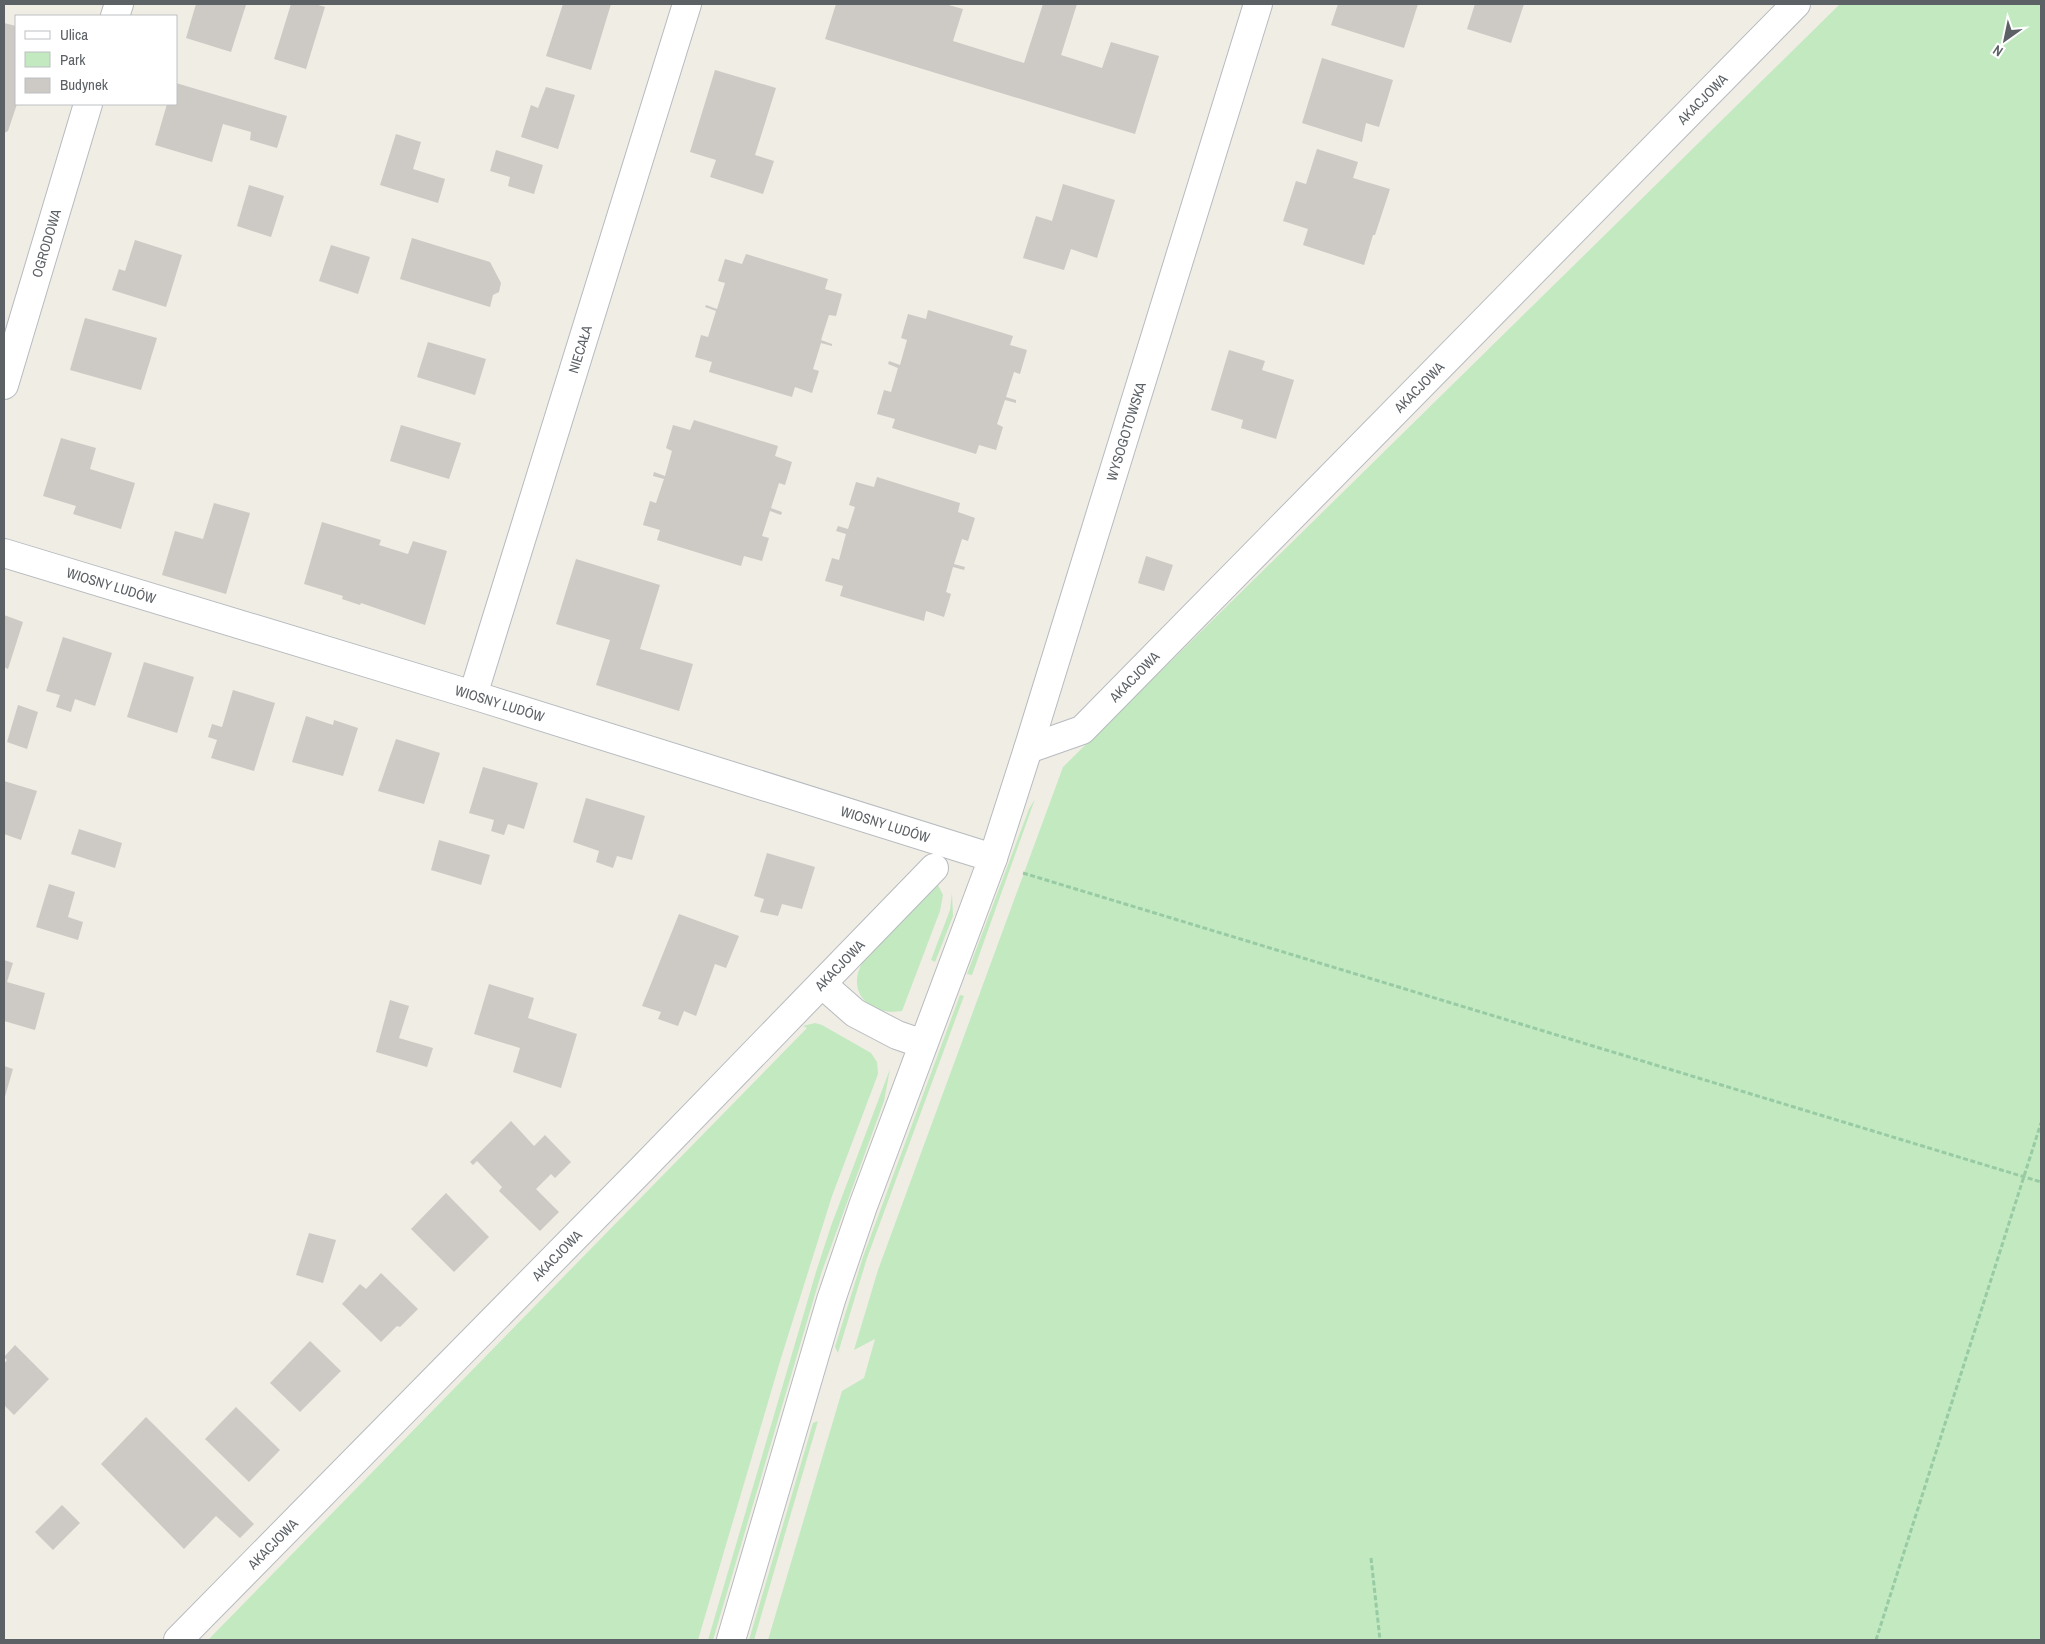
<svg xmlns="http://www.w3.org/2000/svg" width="2045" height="1644" font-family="'Archivo Narrow',sans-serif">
	<rect width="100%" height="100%" fill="#f0ede5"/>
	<g fill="#c2e9c0">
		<polygon points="1840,4 2041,4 2041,1640 768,1640 842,1391 864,1378 875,1339 854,1350 878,1270 1063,767"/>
		<polygon points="1035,799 972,975 967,974 1029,809"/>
		<path d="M 938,885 L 943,895 L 940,911 L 902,1011 C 867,1017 843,988 866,957 Z"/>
		<polygon points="952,893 953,916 935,962 931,960 950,910"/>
		<polygon points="960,995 964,996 867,1258 838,1353 835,1347 863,1257"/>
		<polygon points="815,1023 822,1025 871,1053 877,1062 878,1074 832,1196 781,1358 698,1640 208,1640 807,1028 803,1026"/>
		<polygon points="890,1069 884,1101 821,1274 713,1640 708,1640 816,1272 831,1226"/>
		<polygon points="818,1421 754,1640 749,1640 813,1423"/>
	</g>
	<g fill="#cdc9c4">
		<polygon points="196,4 246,5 231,52 186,38"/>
		<polygon points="291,4 315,4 325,7 306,69 274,59"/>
		<polygon points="563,4 611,4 591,70 546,56"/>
		<polygon points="836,4 945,4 963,9 953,41 1024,63 1043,4 1077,4 1061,55 1102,68 1111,42 1159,56 1135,134 825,39"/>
		<polygon points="1338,4 1418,4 1404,48 1331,25"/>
		<polygon points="1475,4 1524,4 1511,43 1467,29"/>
		<polygon points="4,23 16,26 17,104 8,131 4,133"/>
		<polygon points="1322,58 1393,80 1379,127 1366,123 1362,142 1302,123"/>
		<polygon points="715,70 776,88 755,155 774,161 763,194 710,177 716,160 690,152"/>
		<polygon points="176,83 287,116 277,148 250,140 251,132 223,124 212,162 155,145 167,104 176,104"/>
		<polygon points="546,87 575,95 558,149 521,137 531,105 538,108"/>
		<polygon points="396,134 421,142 413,169 445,179 438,203 380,185"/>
		<polygon points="1317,149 1358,162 1353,178 1390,189 1375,235 1373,235 1364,265 1303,245 1308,229 1283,221 1296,181 1306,184"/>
		<polygon points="496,150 543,165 534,194 508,186 510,177 490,171"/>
		<polygon points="1063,184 1115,200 1097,258 1071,249 1064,270 1023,258 1036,216 1052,221"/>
		<polygon points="249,185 284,196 271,237 237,226"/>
		<polygon points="412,238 490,262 501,283 499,292 493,295 490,307 400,279"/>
		<polygon points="135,240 182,255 166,307 112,290 119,269 125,271"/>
		<polygon points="331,245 370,257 358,294 319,281"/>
		<polygon points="746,254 828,279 825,289 842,294 836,316 829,315 821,340 832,344 832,346 821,343 813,369 819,371 812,393 795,387 792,397 709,372 712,362 695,357 701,335 708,337 716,311 705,307 706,305 717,309 725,283 718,281 725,259 742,264"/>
		<polygon points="928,310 1013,336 1010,345 1027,350 1020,374 1014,372 1006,397 1016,400 1016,403 1005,400 997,424 1003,427 996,450 979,445 976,454 892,428 895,419 877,414 884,390 891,392 898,368 888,364 889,361 900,365 907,340 901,338 908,314 926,319"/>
		<polygon points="85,318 157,338 141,390 70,370"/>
		<polygon points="428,342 486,359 475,395 417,377"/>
		<polygon points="1229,350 1265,361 1262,370 1294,380 1276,439 1241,428 1243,420 1211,410"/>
		<polygon points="694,420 778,446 775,456 792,462 785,485 779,483 771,508 782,512 781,515 770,511 762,536 769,538 762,561 744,556 741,566 657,540 660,530 643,525 650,501 656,503 664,479 653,476 654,472 665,476 672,451 666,448 673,425 690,430"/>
		<polygon points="401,425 461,443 449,479 390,461"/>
		<polygon points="61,438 96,448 90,469 135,483 121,529 73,514 76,506 43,496"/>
		<polygon points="877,477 960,503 958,512 975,518 968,541 962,539 954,564 965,567 964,570 953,567 946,592 951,594 944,617 926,611 924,621 840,596 843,586 825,581 832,558 839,560 846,534 836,531 838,526 848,529 855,507 849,505 856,482 874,487"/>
		<polygon points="214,503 250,513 226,594 162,575 175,531 203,539"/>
		<polygon points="322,522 381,540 379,545 408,554 413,541 447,551 425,625 361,603 360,605 342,599 343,596 304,584"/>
		<polygon points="1146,556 1173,565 1164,591 1138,583"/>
		<polygon points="576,559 660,585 640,649 693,664 679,711 596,685 610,640 556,624"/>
		<polygon points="4,615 23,622 8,669 4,667"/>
		<polygon points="63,637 112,653 95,706 75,699 71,712 56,707 60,695 46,691"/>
		<polygon points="144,662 194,677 177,733 127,717"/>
		<polygon points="233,690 275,703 254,771 211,758 217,740 208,737 212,724 222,727"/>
		<polygon points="18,705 38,712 27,749 7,742"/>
		<polygon points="306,716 333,725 334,720 358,728 343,776 292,762"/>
		<polygon points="396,739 440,753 424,804 378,791"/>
		<polygon points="483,767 538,783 524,829 508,824 504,835 491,831 494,820 469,813"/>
		<polygon points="4,781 37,791 21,840 4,834"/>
		<polygon points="586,798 645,816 632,860 617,856 613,868 596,862 599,851 573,842"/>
		<polygon points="79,829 122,843 115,868 71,854"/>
		<polygon points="439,840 490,855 481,885 431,870"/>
		<polygon points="767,853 815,867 802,909 782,904 778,916 760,912 764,899 754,896"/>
		<polygon points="49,884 75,892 68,917 83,922 78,940 36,927"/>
		<polygon points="679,914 739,936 726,968 715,964 696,1016 684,1011 678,1026 658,1019 661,1012 642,1006"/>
		<polygon points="4,960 13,963 7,982 45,993 35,1030 4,1021"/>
		<polygon points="489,984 534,998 528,1018 577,1034 561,1088 513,1072 520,1048 474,1034"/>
		<polygon points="390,1000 409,1006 399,1038 433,1048 427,1067 376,1052"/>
		<polygon points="4,1066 13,1069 4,1100"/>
		<polygon points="511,1121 534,1146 545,1135 571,1162 555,1178 551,1174 536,1189 559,1212 540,1231 499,1191 502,1187 477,1161 473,1165 470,1162"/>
		<polygon points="446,1193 489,1237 454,1272 411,1229"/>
		<polygon points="309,1233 336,1240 323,1283 296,1275"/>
		<polygon points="381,1273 418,1309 400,1327 397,1326 381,1342 342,1304 360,1284 366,1289"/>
		<polygon points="310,1341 341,1371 300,1412 270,1383"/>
		<polygon points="15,1345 49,1379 14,1415 4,1405 4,1364 7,1360 4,1357"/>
		<polygon points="236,1407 280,1450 249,1482 205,1439"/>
		<polygon points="146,1417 254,1524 240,1538 216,1516 184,1549 101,1464"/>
		<polygon points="62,1505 80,1523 53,1550 35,1532"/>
	</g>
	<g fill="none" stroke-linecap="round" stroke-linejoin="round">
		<g stroke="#b7bbbf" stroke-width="30">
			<g id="minor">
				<polyline points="115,16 119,4"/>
				<path id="s1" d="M 4,385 L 88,104"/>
				<path id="s2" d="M 4,553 L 473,695 L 993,858"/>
				<path id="s3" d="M 473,695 L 687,4"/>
				<path id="s4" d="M 1028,749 L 1082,730 L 1796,4"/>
				<polyline points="822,984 855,1013 897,1035 923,1044"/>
				<path id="s5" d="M 178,1640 L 641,1170 L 934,868"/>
				<path id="s6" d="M 731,1640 L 831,1300 L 863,1206 L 993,858 L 1028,749 L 1258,4"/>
			</g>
		</g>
		<g stroke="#98cba4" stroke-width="3" stroke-dasharray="5 2.5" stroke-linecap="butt">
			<polyline points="1023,873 2041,1182"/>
			<polyline points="1371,1558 1380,1640"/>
			<polyline points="1876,1640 2041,1123"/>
		</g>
		<use href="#minor" stroke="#fff" stroke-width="28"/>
	</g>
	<g text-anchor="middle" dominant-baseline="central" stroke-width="5" stroke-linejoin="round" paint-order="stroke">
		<g font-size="14" fill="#5c6166" stroke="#fff">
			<text stroke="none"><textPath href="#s4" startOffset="942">AKACJOWA</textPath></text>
			<text stroke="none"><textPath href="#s1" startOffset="148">OGRODOWA</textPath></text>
			<text stroke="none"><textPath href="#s3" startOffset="362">NIECAŁA</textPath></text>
			<text stroke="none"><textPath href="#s4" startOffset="538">AKACJOWA</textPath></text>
			<text stroke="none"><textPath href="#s6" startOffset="1272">WYSOGOTOWSKA</textPath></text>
			<text stroke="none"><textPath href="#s2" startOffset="112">WIOSNY LUDÓW</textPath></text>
			<text stroke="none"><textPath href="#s4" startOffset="132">AKACJOWA</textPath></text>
			<text stroke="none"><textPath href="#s2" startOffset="518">WIOSNY LUDÓW</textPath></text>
			<text stroke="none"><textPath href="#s2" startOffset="922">WIOSNY LUDÓW</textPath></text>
			<text stroke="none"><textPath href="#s5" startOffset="945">AKACJOWA</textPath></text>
			<text stroke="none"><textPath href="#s5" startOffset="540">AKACJOWA</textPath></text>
			<text stroke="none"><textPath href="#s5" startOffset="135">AKACJOWA</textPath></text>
		</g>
	</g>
	<rect width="2045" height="1644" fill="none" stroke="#5c6166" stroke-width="10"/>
	<rect x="15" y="15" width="162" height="90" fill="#ffffff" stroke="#bec0c2"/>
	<rect x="25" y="31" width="25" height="8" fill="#ffffff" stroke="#bec0c2"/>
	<text x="60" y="40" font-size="15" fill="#5c6166">Ulica</text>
	<rect x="25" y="52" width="25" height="15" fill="#c2e9c0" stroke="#bec0c2"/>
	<text x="60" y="65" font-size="15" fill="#5c6166">Park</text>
	<rect x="25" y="78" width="25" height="15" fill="#cdc9c4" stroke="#bec0c2"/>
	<text x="60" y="90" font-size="15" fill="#5c6166">Budynek</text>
	<g transform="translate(2005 40) rotate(213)" stroke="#ffffff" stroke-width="4" paint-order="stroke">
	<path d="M0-4L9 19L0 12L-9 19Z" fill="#5c6166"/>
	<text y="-8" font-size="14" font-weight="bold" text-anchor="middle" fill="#5c6166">N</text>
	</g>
</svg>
